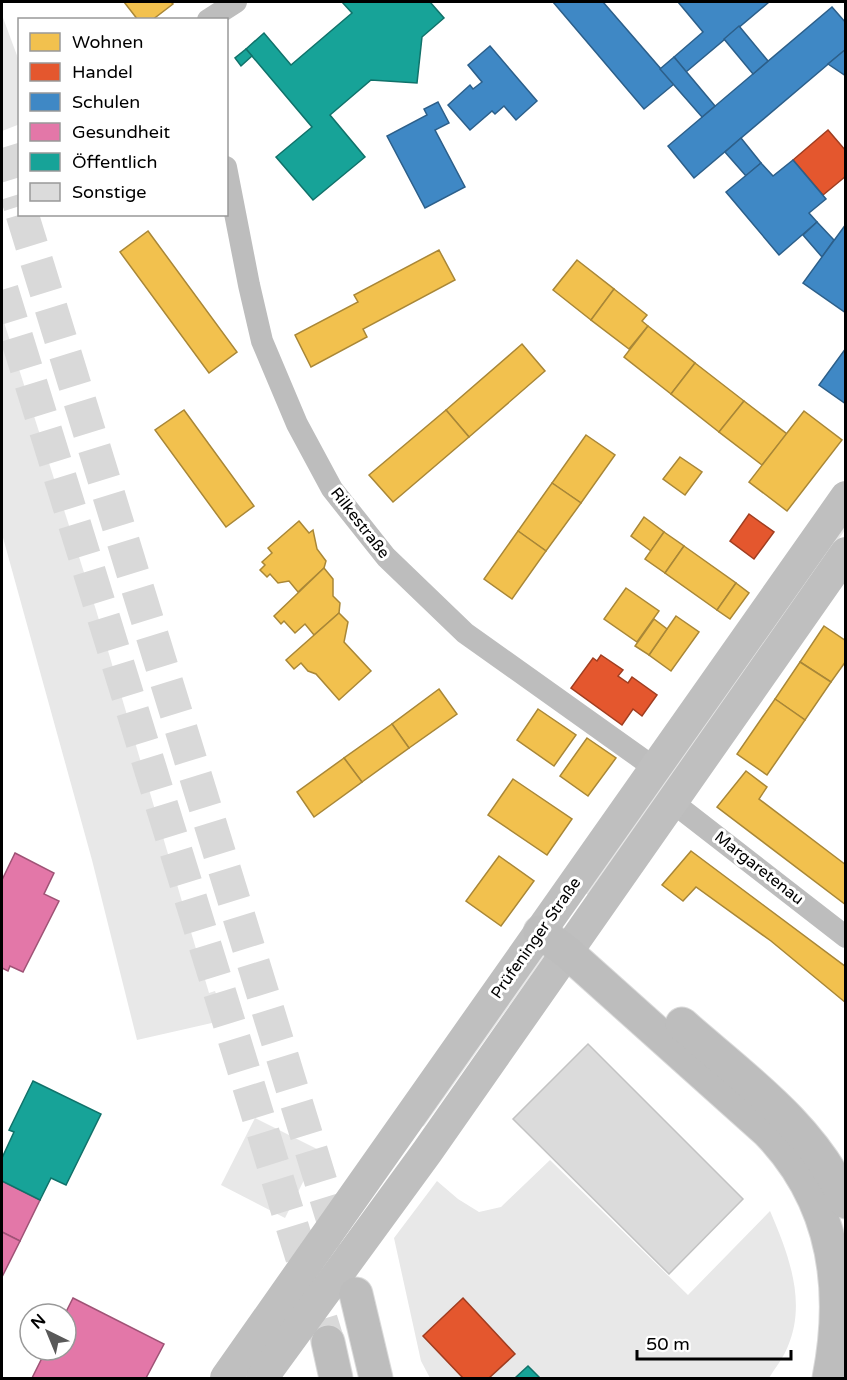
<svg xmlns="http://www.w3.org/2000/svg" width="847" height="1380" font-family="'Varela Round',sans-serif">
	<rect width="100%" height="100%" fill="#fff"/>
	<g fill="#e8e8e8">
		<polygon points="2,15 19,61 20,124 2,131"/>
		<polygon points="2,316 96,610 209,993 215,991 225,1020 137,1040 92,860 2,534"/>
		<polygon points="845,514 845,530 588,895 584,892"/>
		<polygon points="549,950 424,1126 414,1129 536,952"/>
		<polygon points="255,1118 319,1150 285,1218 221,1185"/>
		<path d="M 550,1160 L 688,1295 L 770,1211 C 788,1253 807,1301 788,1346 C 784,1357 775,1368 769,1378 L 430,1378 L 421,1361 L 394,1238 L 437,1181 L 458,1199 L 479,1212 L 501,1207 Z"/>
	</g>
	<g fill="#f2c14e" stroke="#a98737" stroke-width="1.5">
		<polygon points="124,2 171,2 173,4 152,20 138,20"/>
		<polygon points="148,231 237,352 209,373 120,252"/>
		<polygon points="439,250 455,280 363,329 367,337 311,367 295,335 358,302 354,295"/>
		<polygon points="577,260 614,289 591,320 553,290"/>
		<polygon points="614,289 647,315 642,321 648,326 629,349 591,320"/>
		<polygon points="648,326 695,363 671,394 624,357"/>
		<polygon points="522,344 545,371 469,437 446,410"/>
		<polygon points="695,363 744,401 719,432 671,394"/>
		<polygon points="744,401 787,434 762,465 719,432"/>
		<polygon points="184,410 254,506 226,527 155,430"/>
		<polygon points="446,410 469,437 393,502 369,475"/>
		<polygon points="804,411 842,440 787,511 749,482"/>
		<polygon points="586,435 615,455 581,503 552,483"/>
		<polygon points="680,457 702,472 685,495 663,479"/>
		<polygon points="552,483 581,503 546,551 518,531"/>
		<polygon points="644,517 664,532 651,551 631,536"/>
		<polygon points="299,521 309,533 313,530 317,549 326,561 324,568 298,592 289,581 278,583 270,574 267,577 260,570 265,565 262,562 272,553 268,548"/>
		<polygon points="518,531 546,551 512,599 484,579"/>
		<polygon points="664,532 684,546 665,573 645,559"/>
		<polygon points="684,546 736,583 717,610 665,573"/>
		<polygon points="324,568 333,579 333,596 340,603 339,613 314,635 305,624 295,633 284,621 281,624 274,616"/>
		<polygon points="736,583 749,593 730,619 717,610"/>
		<polygon points="626,588 659,611 637,642 604,619"/>
		<polygon points="339,613 348,622 344,642 371,671 339,700 316,674 308,671 301,663 294,669 286,660"/>
		<polygon points="676,616 699,632 671,671 649,655"/>
		<polygon points="654,619 667,629 649,655 635,646"/>
		<polygon points="824,626 846,641 846,661 831,682 800,662"/>
		<polygon points="800,662 831,682 805,720 775,699"/>
		<polygon points="439,689 457,714 409,748 392,724"/>
		<polygon points="775,699 805,720 767,775 737,754"/>
		<polygon points="538,709 576,735 554,766 517,740"/>
		<polygon points="392,724 409,748 362,782 344,758"/>
		<polygon points="587,738 616,758 588,796 560,776"/>
		<polygon points="344,758 362,782 314,817 297,792"/>
		<polygon points="746,771 767,787 759,799 846,865 846,905 717,807"/>
		<polygon points="513,779 572,819 547,855 488,815"/>
		<polygon points="691,851 846,967 846,1003 771,941 696,887 683,901 662,885"/>
		<polygon points="499,856 534,881 501,926 466,901"/>
	</g>
	<g fill="#e4572e" stroke="#a03d20" stroke-width="1.5">
		<polygon points="828,130 846,151 846,176 823,195 793,160"/>
		<polygon points="749,514 774,532 754,559 730,541"/>
		<polygon points="601,655 623,670 618,676 628,683 632,677 657,695 642,716 633,709 622,725 571,688 593,658 597,661"/>
		<polygon points="463,1298 515,1354 489,1378 463,1378 423,1336"/>
	</g>
	<g fill="#3f88c5" stroke="#2c5f8a" stroke-width="1.5">
		<polygon points="553,2 603,2 674,84 644,109"/>
		<polygon points="678,2 769,2 686,72 674,57 703,32"/>
		<polygon points="832,7 846,23 846,49 694,178 668,146"/>
		<polygon points="739,26 768,61 753,74 724,39"/>
		<polygon points="490,46 537,101 516,120 504,106 495,114 492,111 470,130 448,105 470,85 473,89 482,82 468,65"/>
		<polygon points="846,49 846,76 828,64"/>
		<polygon points="674,57 715,106 702,117 660,69"/>
		<polygon points="438,102 449,123 435,130 465,187 425,208 387,136 427,115 424,109"/>
		<polygon points="741,138 761,163 746,176 725,152"/>
		<polygon points="793,160 826,199 809,213 817,222 779,255 726,192 761,163 773,176"/>
		<polygon points="817,222 834,240 822,257 803,235"/>
		<polygon points="846,224 846,313 803,283"/>
		<polygon points="846,348 846,404 819,385"/>
	</g>
	<g fill="#e377a8" stroke="#9f5376" stroke-width="1.5">
		<polygon points="15,853 54,873 44,894 59,901 23,972 10,966 8,971 2,968 2,880"/>
		<polygon points="2,1181 40,1200 20,1241 2,1232"/>
		<polygon points="2,1232 20,1241 2,1277"/>
		<polygon points="73,1298 164,1344 146,1378 32,1378 46,1350 66,1350 65,1314"/>
	</g>
	<g fill="#17a398" stroke="#10726a" stroke-width="1.5">
		<polygon points="342,2 430,2 444,18 422,37 417,83 371,80 330,115 365,157 313,200 276,157 312,127 246,49 264,33 291,65 352,13"/>
		<polygon points="246,49 252,56 241,66 235,58"/>
		<polygon points="33,1081 101,1114 66,1185 51,1178 40,1200 2,1181 2,1158 14,1132 9,1130"/>
		<polygon points="528,1366 540,1378 515,1378"/>
	</g>
	<polygon fill="#dbdbdb" stroke="#c3c3c3" stroke-width="1.5" points="588,1044 743,1199 669,1274 513,1119"/>
	<g fill="none" stroke-linecap="round" stroke-linejoin="round">
		<g stroke="#d9d9d9" stroke-width="33" stroke-dasharray="33 16" stroke-linecap="butt">
			<polyline points="2,148 20,206"/>
			<polyline points="22,214 341,1247"/>
			<polyline points="2,290 328,1342"/>
		</g>
		<g stroke="#dbdbdb" stroke-width="35">
			<g id="highway">
				<path d="M 540,932 L 567,952 L 768,1132 C 834,1200 847,1286 829,1378"/>
				<path d="M 682,1024 C 741,1076 814,1127 846,1202"/>
				<polyline points="356,1294 376,1378"/>
				<polyline points="328,1342 336,1378"/>
			</g>
		</g>
		<g stroke="#bdbdbd" stroke-width="22">
			<polyline points="208,20 236,2"/>
			<polyline points="226,167 249,285 262,341 297,424 332,489 386,557 465,633 656,769"/>
			<polyline points="671,801 846,937"/>
		</g>
		<g stroke="#bfbfbf" stroke-width="32">
			<polyline points="226,1378 846,497"/>
			<polyline points="262,1378 427,1152 846,553"/>
		</g>
		<use href="#highway" stroke="#bdbdbd" stroke-width="33"/>
	</g>
	<g text-anchor="middle" dominant-baseline="central" stroke-width="6" stroke-linejoin="round" paint-order="stroke">
		<g font-size="16" fill="#000" stroke="#fff">
			<text transform="translate(360 523) rotate(52)">Rilkestraße</text>
			<text transform="translate(759 868) rotate(38)">Margaretenau</text>
			<text transform="translate(536 938) rotate(-55)">Prüfeninger Straße</text>
		</g>
	</g>
	<rect width="847" height="1380" fill="none" stroke="#000000" stroke-width="6"/>
	<rect x="18" y="18" width="210" height="198" fill="#ffffff" stroke="#999999" stroke-width="1.5"/>
	<rect x="30" y="33" width="30" height="18" fill="#f2c14e" stroke="#999999" stroke-width="1.5"/>
	<text x="72" y="48" font-size="18" fill="#000000">Wohnen</text>
	<rect x="30" y="63" width="30" height="18" fill="#e4572e" stroke="#999999" stroke-width="1.5"/>
	<text x="72" y="78" font-size="18" fill="#000000">Handel</text>
	<rect x="30" y="93" width="30" height="18" fill="#3f88c5" stroke="#999999" stroke-width="1.5"/>
	<text x="72" y="108" font-size="18" fill="#000000">Schulen</text>
	<rect x="30" y="123" width="30" height="18" fill="#e377a8" stroke="#999999" stroke-width="1.5"/>
	<text x="72" y="138" font-size="18" fill="#000000">Gesundheit</text>
	<rect x="30" y="153" width="30" height="18" fill="#17a398" stroke="#999999" stroke-width="1.5"/>
	<text x="72" y="168" font-size="18" fill="#000000">Öffentlich</text>
	<rect x="30" y="183" width="30" height="18" fill="#dbdbdb" stroke="#999999" stroke-width="1.5"/>
	<text x="72" y="198" font-size="18" fill="#000000">Sonstige</text>
	<g transform="translate(48 1332) rotate(317)"><circle r="28" fill="#ffffff" stroke="#999999" stroke-width="1.5"/>
	<path d="M0-4.5L10 22L0 15L-10 22Z" fill="#595959"/>
	<text y="-9" font-size="16" font-weight="bold" text-anchor="middle" fill="#000000">N</text>
	</g>
	<path d="M637 1350v9h154v-9" fill="none" stroke="#000000" stroke-width="3"/>
	<text x="646" y="1350" font-size="18" fill="#000000" stroke="#ffffff" stroke-width="4.5" paint-order="stroke">50 m</text>
</svg>
